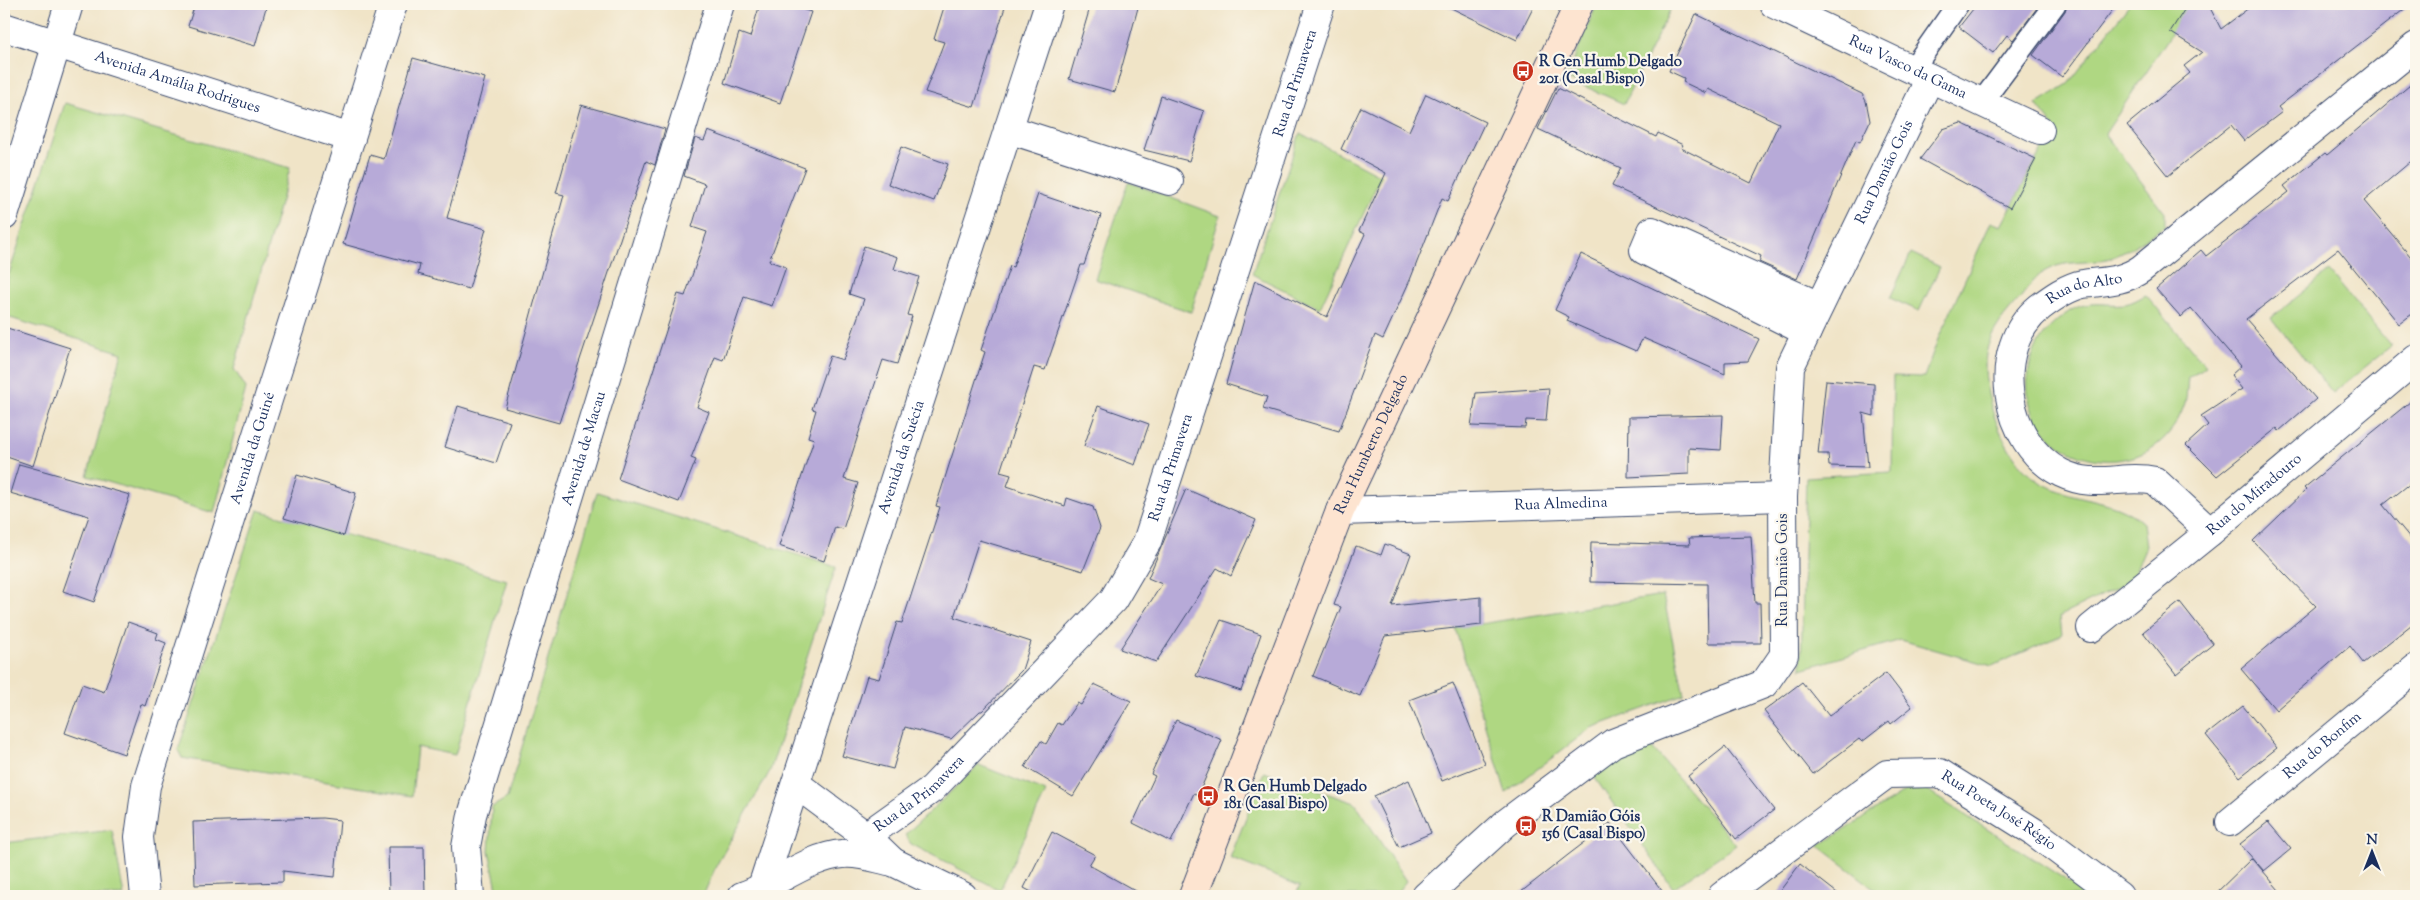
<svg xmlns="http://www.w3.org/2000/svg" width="2420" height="900" font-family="'Sorts Mill Goudy',serif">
	<rect width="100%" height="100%" fill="#fbf7ec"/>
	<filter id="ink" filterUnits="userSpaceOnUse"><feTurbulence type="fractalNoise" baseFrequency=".02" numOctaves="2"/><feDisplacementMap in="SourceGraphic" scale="10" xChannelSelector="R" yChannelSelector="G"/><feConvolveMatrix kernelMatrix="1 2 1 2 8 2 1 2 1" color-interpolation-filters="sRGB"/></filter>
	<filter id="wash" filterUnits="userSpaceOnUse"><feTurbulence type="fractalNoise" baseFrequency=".0096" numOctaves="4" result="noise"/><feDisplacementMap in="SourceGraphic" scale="20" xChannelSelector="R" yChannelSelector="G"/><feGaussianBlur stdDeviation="1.12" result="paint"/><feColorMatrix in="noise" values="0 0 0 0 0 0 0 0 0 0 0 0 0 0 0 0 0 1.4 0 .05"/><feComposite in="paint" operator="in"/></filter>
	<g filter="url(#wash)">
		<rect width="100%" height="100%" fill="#f0e4c7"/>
		<g fill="#afd782" stroke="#658370">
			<polygon points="1597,4 1673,4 1624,104 1566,78"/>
			<path d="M 2130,4 L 2191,4 L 2105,134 L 2165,213 L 2165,226 C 2148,236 2129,252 2110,258 C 2089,265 2067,259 2047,270 C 2037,275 2028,288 2021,297 C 2006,314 1990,331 1986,354 C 1980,392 2003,454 2033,477 C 2066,503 2112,494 2143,523 L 2146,546 L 2131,581 L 2060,616 L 2062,635 L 1992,666 L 1901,640 L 1801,669 L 1806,477 L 1892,472 L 1893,376 L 1924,377 L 1938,339 L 1991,222 L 2001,226 L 2054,127 L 2036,104 L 2068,84 Z"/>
			<polygon points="65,103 290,168 234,369 246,388 214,513 87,476 122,353 4,316 4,289"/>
			<polygon points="1300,133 1381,176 1320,308 1252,274"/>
			<polygon points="1128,182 1220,216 1191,312 1095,279"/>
			<polygon points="1911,253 1940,267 1919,311 1890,298"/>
			<polygon points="2329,271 2391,346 2333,393 2271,318"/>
			<path d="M 2146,295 L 2206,366 L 2188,377 C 2187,385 2187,395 2185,403 C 2153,503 2006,461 2030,364 C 2036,341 2049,325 2070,311 C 2090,299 2105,306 2125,304 C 2132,303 2140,298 2146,295 Z"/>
			<polygon points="597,492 836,567 770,771 716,866 703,896 501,896 498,893 489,851 492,807 507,798"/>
			<polygon points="258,510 507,580 455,755 417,747 412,796 182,758 178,750"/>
			<polygon points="1663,595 1684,694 1591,728 1506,793 1455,628"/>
			<polygon points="1650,745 1736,845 1673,888 1592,774"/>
			<polygon points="979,765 1046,792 1000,890 911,844 905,835"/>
			<polygon points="1264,772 1355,803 1406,881 1394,896 1295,896 1300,886 1230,858"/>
			<polygon points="1907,790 1926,790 2091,896 1884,896 1819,846"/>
			<polygon points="112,830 124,896 4,896 4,843"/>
		</g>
		<g id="blocks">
			<g fill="#b7aad8">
				<polygon points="195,4 267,4 255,46 188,26"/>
				<polygon points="760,4 785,4 811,12 780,103 724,83 739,33 750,37"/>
				<polygon points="945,4 1006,4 974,107 925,92 944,42 934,39"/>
				<polygon points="1091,4 1139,4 1115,92 1069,79"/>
				<polygon points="1443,4 1535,4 1517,40"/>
				<polygon points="1977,4 2040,4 2013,40 2007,35 1993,53 1959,27"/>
				<polygon points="2067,4 2117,4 2062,77 2033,55 2065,11"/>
				<polygon points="2188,4 2208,4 2221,29 2254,4 2411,4 2278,107 2282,112 2244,141 2231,125 2168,176 2127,125 2190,73 2184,66 2202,52 2170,32"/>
				<polygon points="1696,14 1862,94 1866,101 1870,121 1860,142 1856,140 1797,279 1759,262 1761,256 1612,186 1621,168 1538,129 1558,88 1656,137 1658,133 1683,145 1681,148 1751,183 1779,123 1708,89 1706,93 1683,82 1684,78 1669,71"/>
				<polygon points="413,58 485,78 447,218 486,229 469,289 418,274 420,265 343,244 370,155 384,159"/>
				<polygon points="2416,80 2416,157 2364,201 2416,263 2416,311 2399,324 2338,249 2246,319 2316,399 2279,431 2277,428 2217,476 2186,445 2208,425 2201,416 2242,389 2231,375 2241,366 2191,308 2181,317 2156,289 2201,250 2206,256 2289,192 2284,186 2325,153 2327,155"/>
				<polygon points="1426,94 1485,122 1448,201 1442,198 1410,280 1383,339 1375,335 1339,431 1263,409 1267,397 1226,384 1255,280 1327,317 1365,234 1359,231 1386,173 1341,149 1361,107 1409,131"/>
				<polygon points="1161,96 1204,111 1189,161 1144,150"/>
				<polygon points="581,105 665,129 655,165 646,161 559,423 505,408 564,195 556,193"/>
				<polygon points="1961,123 2036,159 2010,208 1920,159 1943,129"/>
				<polygon points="708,131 805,168 769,261 786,267 772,306 744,297 723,360 715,357 697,407 709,412 691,458 696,460 679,502 618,479 678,294 685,296 707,232 692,227 705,184 684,176 695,138 704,141"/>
				<polygon points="901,147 948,164 934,201 888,184"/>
				<polygon points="1038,194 1101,215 1084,265 1081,265 1045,370 1034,367 1000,472 1011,475 1007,486 1065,506 1067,498 1093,507 1100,528 1083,571 979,540 954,617 1031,642 1022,670 982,711 980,711 951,739 905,727 893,769 842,756 867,676 879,679 897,622 902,623 940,507 936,506 985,352 981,350 1010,266 1013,267"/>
				<polygon points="864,246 898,257 894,269 919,277 907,315 912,316 897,364 883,360 860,429 844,479 858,483 843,529 835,527 824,561 779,546 814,439 808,437 816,410 812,409 830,356 843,360 864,299 849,294"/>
				<polygon points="1581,254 1759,339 1748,361 1725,362 1725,374 1643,338 1636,351 1567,321 1569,317 1555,310"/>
				<polygon points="4,327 70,348 33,466 4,456"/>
				<polygon points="1826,380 1874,384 1874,416 1863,413 1868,467 1829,466 1828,454 1818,454"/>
				<polygon points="1549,388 1546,421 1526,420 1525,428 1471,426 1476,393"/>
				<polygon points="2416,397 2416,479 2383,505 2416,545 2416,621 2363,663 2350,646 2276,710 2241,669 2316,606 2253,541 2306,490 2304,488"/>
				<polygon points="458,406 510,422 496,463 445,447"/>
				<polygon points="1098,406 1149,424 1135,465 1084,446"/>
				<polygon points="1723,415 1721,450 1689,448 1689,474 1628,477 1629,417"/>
				<polygon points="19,464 130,495 94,602 63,591 89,516 10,493"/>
				<polygon points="297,475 356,493 344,536 284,518"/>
				<polygon points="1186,489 1256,520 1231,576 1217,568 1156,662 1120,649 1162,584 1148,578"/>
				<polygon points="1751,536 1755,603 1760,603 1761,643 1708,643 1707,584 1590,582 1591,542 1690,545 1689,538"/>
				<polygon points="1385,544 1411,554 1392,606 1481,597 1481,625 1385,636 1360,696 1313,676 1341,607 1334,605 1356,546 1381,555"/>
				<polygon points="2180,602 2213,644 2176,674 2143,632"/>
				<polygon points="1221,620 1261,634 1241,691 1196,676"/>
				<polygon points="128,622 158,633 156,639 166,643 145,706 141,704 124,754 65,733 82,684 104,692"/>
				<polygon points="1886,673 1912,707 1891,724 1889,721 1862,742 1859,739 1813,774 1764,711 1802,682 1829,716"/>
				<polygon points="1453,683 1485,764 1442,781 1409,700"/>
				<polygon points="1094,684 1131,701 1073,796 1025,767 1041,741 1046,744 1058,723 1062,725 1077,703 1081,705"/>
				<polygon points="2243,706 2277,748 2240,777 2206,735"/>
				<polygon points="1176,720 1222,740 1198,795 1194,793 1171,842 1133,823 1155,776 1151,774"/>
				<polygon points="1725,747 1774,810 1736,839 1688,776"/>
				<polygon points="1409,780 1431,833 1399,847 1374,796"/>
				<polygon points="322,818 340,820 335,877 283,871 283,882 195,885 193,822"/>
				<polygon points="2268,822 2291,849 2264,871 2240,844"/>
				<polygon points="1610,823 1666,896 1516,896 1568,855"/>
				<polygon points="1052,832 1095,855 1089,865 1145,896 1039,896 1024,888"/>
				<polygon points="388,847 424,847 425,896 389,896"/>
				<polygon points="2252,858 2284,896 2213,896"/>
				<polygon points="1800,864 1841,896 1776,896"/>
			</g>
		</g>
	</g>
	<g filter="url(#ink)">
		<use href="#blocks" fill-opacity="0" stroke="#3b4a6e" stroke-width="1"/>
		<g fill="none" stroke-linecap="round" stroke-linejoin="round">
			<g stroke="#3b4a6e" stroke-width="24">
				<g id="lane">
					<polyline points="1912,70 1958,4"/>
					<polyline points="1981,103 2055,4"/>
				</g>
			</g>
			<g stroke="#3b4a6e" stroke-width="30">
				<g id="street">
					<path id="s1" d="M 1774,4 L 2040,130"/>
					<path id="s2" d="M 4,27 L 351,138"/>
					<polyline points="1008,129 1169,181"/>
					<polyline points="4,216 69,4"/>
					<polyline points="1807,332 1644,250 1652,231 1819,306"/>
					<path id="s3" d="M 1340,511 L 1783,497"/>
					<path id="s4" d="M 2210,532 L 2155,481 C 2122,474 2096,490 2061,473 C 2004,444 1988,349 2040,307 C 2052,298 2067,287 2083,284 C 2105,281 2122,282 2141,269 L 2416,46"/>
					<path id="s5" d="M 2091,628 L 2210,532 L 2416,359"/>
					<polyline points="796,784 866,836 893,862 963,896"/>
					<path id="s6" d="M 2230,822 L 2416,668"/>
					<path id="s7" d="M 866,836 L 932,789 L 1113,600 L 1147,542 L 1321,4"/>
					<path id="s8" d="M 145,896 L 139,837 L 146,786 L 393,4"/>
					<path id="s9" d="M 470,896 L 466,847 L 472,815 L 720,4"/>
					<path d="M 742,896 C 776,885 807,857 843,854 C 858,852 878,859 893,862"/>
					<path id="s10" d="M 761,896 L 761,890 L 1049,4"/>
					<path id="s11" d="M 1426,896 L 1506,823 L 1613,743 L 1764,684 L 1784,655 L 1783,497 L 1790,367 L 1930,78"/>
					<path id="s12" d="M 1722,896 L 1887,774 L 1940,773 L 2034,832 L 2119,896"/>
				</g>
			</g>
			<g stroke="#3b4a6e" stroke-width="30">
				<g id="secondary">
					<path id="s13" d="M 1193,896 L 1340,511 L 1579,4"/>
				</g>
			</g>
			<use href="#lane" stroke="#fff" stroke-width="21"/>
			<use href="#street" stroke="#fff" stroke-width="28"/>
			<use href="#secondary" stroke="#fde4d0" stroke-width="28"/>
		</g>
	</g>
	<defs>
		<g id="bus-disc" transform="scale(1.125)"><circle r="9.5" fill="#c8321e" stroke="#fbf7ec"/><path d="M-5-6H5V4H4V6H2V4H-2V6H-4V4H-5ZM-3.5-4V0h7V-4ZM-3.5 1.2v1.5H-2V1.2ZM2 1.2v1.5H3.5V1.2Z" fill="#fff"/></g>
	</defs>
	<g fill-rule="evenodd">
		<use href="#bus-disc" x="1523" y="71"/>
		<use href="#bus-disc" x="1208" y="796"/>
		<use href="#bus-disc" x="1526" y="826"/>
	</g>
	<g text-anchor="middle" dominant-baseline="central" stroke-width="4.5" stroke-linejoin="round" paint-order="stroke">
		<g font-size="15" font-weight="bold" fill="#1b2f5e" stroke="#fbf7ec" text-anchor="start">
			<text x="1539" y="62">R Gen Humb Delgado<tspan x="1539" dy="17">201 (Casal Bispo)</tspan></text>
			<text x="1224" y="787">R Gen Humb Delgado<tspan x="1224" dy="17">181 (Casal Bispo)</tspan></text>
			<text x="1542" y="817">R Damião Góis<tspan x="1542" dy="17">156 (Casal Bispo)</tspan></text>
		</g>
		<g font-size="15" fill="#1b2f5e" stroke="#fbf7ec">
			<text stroke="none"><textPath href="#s1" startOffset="148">Rua Vasco da Gama</textPath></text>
			<text stroke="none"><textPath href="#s2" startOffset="182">Avenida Amália Rodrigues</textPath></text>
			<text stroke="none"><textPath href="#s7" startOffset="892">Rua da Primavera</textPath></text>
			<text stroke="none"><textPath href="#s11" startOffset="944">Rua Damião Gois</textPath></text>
			<text stroke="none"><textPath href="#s4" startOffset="414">Rua do Alto</textPath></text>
			<text stroke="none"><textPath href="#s13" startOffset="486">Rua Humberto Delgado</textPath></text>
			<text stroke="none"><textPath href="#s8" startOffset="465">Avenida da Guiné</textPath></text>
			<text stroke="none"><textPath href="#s9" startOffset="465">Avenida de Macau</textPath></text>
			<text stroke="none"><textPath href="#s10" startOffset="461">Avenida da Suécia</textPath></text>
			<text stroke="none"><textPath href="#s7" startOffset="488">Rua da Primavera</textPath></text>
			<text stroke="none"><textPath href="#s5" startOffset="211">Rua do Miradouro</textPath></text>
			<text stroke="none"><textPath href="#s3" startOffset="221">Rua Almedina</textPath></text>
			<text transform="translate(1783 570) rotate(-90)">Rua Damião Gois</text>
			<text stroke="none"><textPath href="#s6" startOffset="120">Rua do Bonfim</textPath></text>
			<text stroke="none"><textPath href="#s7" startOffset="68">Rua da Primavera</textPath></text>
			<text stroke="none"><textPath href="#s12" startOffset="328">Rua Poeta José Régio</textPath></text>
		</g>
	</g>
	<rect width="2420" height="900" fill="none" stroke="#fbf7ec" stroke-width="20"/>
	<g transform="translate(2372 852)" stroke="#fbf7ec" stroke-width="4" paint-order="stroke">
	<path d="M0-4L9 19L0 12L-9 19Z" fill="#1b2f5e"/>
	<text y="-8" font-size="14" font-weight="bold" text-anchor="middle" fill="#1b2f5e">N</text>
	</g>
</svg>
